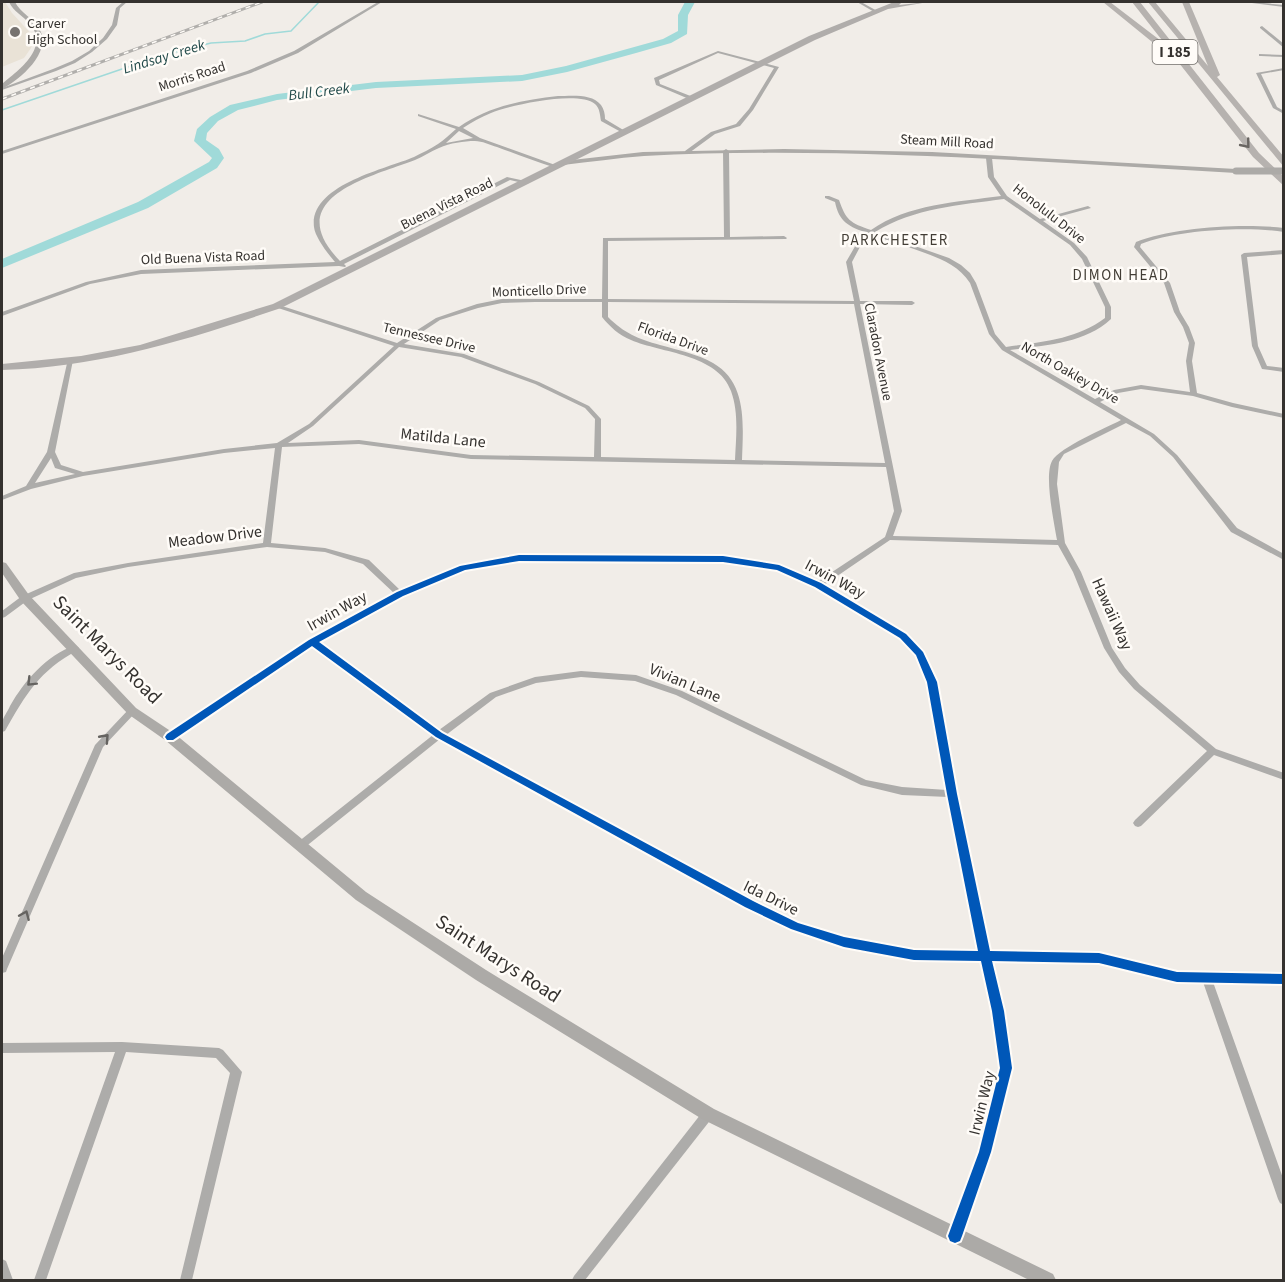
<svg xmlns="http://www.w3.org/2000/svg" width="1285" height="1282" font-family="'Source Sans 3',sans-serif">
	<rect width="100%" height="100%" fill="#f1ede8"/>
	<polygon fill="#e9e2d6" points="2,2 5,2 12,13 34,37 31,48 24,58 2,67"/>
	<g fill="none" stroke-linecap="round" stroke-linejoin="round">
		<polyline stroke="#a0dad9" stroke-width="1.5" points="2,110 163,55 211,43 245,41 265,34 291,31 319,2"/>
		<polygon fill="#a0dad9" fill-rule="evenodd" points="685,2 695,2 688,15 687,34 671,43 636,53 567,72 522,81 376,88 277,100 238,110 218,121 207,133 206,140 219,149 224,158 217,168 148,208 2,268 2,259 138,202 209,162 212,158 194,141 197,129 210,117 230,105 277,94 376,82 522,75 566,66 663,39 678,31 678,15"/>
		<g fill="#adacaa" fill-rule="evenodd">
			<polygon points="123,2 127,2 120,8 117,25 107,39 92,52 75,63 56,71 2,90 2,88 53,69 72,61 89,51 103,38 112,25 116,8"/>
			<polygon points="378,2 382,2 298,53 251,73 2,154 2,151 247,71 294,51"/>
			<polygon points="857,2 861,2 879,12 876,13"/>
			<polygon points="1244,2 1253,2 1284,5 1284,7"/>
			<polygon points="1262,26 1284,44 1284,48 1260,28 1260,27"/>
			<polygon points="718,51 779,67 753,110 740,126 715,134 689,153 685,153 685,151 711,132 736,124 749,109 774,68 718,53 659,80 660,84 693,97 693,99 689,99 656,85 654,78"/>
			<polygon points="1259,54 1284,55 1284,57 1261,56 1259,56"/>
			<polygon points="1284,68 1284,70 1261,74 1277,107 1284,111 1284,114 1273,108 1256,73"/>
			<path d="M 558,96 C 570,96 592,93 601,105 C 604,109 605,114 605,119 L 625,131 L 621,132 L 601,121 C 600,116 600,108 595,104 C 578,90 511,105 491,113 C 481,117 472,122 463,128 L 480,138 L 558,166 L 553,167 C 534,161 516,154 497,147 C 490,145 482,141 475,141 C 464,141 450,143 439,148 C 431,151 423,157 415,160 C 370,177 279,198 340,261 L 507,177 L 530,182 L 527,184 L 510,180 L 344,264 L 346,266 L 345,267 L 339,266 L 141,274 L 90,284 L 2,316 L 2,312 L 86,282 L 141,270 L 335,262 C 328,254 315,237 314,227 C 309,185 386,169 414,157 C 421,153 431,149 438,144 C 444,140 450,134 456,129 L 418,116 L 418,114 L 459,127 C 488,106 523,100 558,96 ZM 459,131 L 473,138 L 446,143 Z"/>
			<path d="M 726,149 L 729,151 L 730,237 L 784,236 L 787,238 L 786,239 L 608,241 L 608,299 L 854,301 L 846,262 L 857,243 L 868,233 C 849,227 839,222 835,202 L 825,198 L 825,196 L 829,196 L 839,200 C 846,220 850,223 871,230 C 908,204 958,202 1001,196 L 988,177 L 986,158 L 989,156 L 992,158 L 994,177 L 1007,196 L 1040,219 L 1088,206 L 1091,208 L 1043,221 L 1074,243 L 1087,257 L 1111,307 L 1111,319 C 1084,344 1045,345 1010,350 L 1095,399 L 1114,390 L 1141,385 L 1190,392 L 1186,361 L 1189,343 L 1183,327 L 1174,312 L 1164,283 L 1134,247 L 1136,242 C 1173,227 1244,223 1284,228 L 1284,232 C 1246,226 1176,230 1141,244 L 1140,247 L 1170,283 L 1180,312 L 1189,327 L 1195,343 L 1192,361 L 1197,393 L 1233,403 L 1284,414 L 1284,418 L 1232,407 L 1193,396 L 1141,389 L 1118,393 L 1100,402 L 1154,434 L 1177,455 L 1237,528 L 1284,554 L 1284,560 L 1231,532 L 1173,457 L 1150,436 L 1126,423 L 1064,454 L 1059,462 L 1057,484 L 1065,543 L 1081,572 L 1112,648 L 1125,668 L 1140,685 L 1216,749 L 1284,773 L 1284,780 L 1214,755 L 1141,826 L 1138,827 L 1135,826 L 1133,823 L 1135,820 L 1207,751 L 1134,689 L 1119,672 L 1104,648 L 1073,572 L 1058,545 L 890,540 L 824,585 L 906,634 L 924,654 L 936,682 L 957,794 L 989,952 L 1099,954 L 1177,973 L 1284,975 L 1284,983 L 1213,982 L 1284,1181 L 1284,1205 L 1280,1203 L 1278,1199 L 1203,982 L 1177,981 L 1099,962 L 991,961 L 1003,1011 L 1011,1068 L 991,1152 L 961,1236 L 959,1240 L 955,1242 L 951,1240 L 949,1236 L 979,1152 L 1001,1068 L 993,1011 L 981,960 L 914,959 L 844,946 L 791,929 L 745,907 L 440,739 L 304,848 L 301,849 L 298,848 L 296,845 L 298,842 L 433,735 L 312,646 L 173,739 L 167,739 L 166,737 L 167,735 L 309,640 L 395,594 L 363,564 L 325,552 L 267,547 L 128,567 L 76,578 L 28,600 L 5,617 L 2,618 L 2,611 L 22,596 L 74,573 L 128,563 L 263,543 L 275,448 L 224,453 L 83,476 L 31,489 L 2,500 L 2,496 L 26,486 L 47,452 L 68,359 L 72,359 L 73,360 L 55,452 L 61,465 L 83,472 L 224,449 L 277,443 L 309,424 L 394,346 L 275,307 L 275,305 L 279,305 L 397,343 L 436,318 L 477,304 L 502,299 L 602,299 L 603,238 L 724,237 L 723,151 ZM 1004,199 L 1070,245 L 1082,259 L 1105,307 L 1105,318 C 1076,340 1040,342 1006,347 L 995,334 L 976,283 L 970,273 L 961,265 L 949,258 L 875,232 C 914,208 960,205 1004,199 ZM 872,235 C 886,240 900,244 914,249 C 936,257 957,263 970,283 L 989,334 L 1002,350 L 1121,420 C 1106,428 1060,447 1052,461 C 1044,476 1054,522 1057,540 L 893,536 L 902,511 L 860,304 L 912,305 L 915,303 L 912,301 L 860,301 L 852,262 L 861,245 ZM 535,302 L 602,302 L 602,317 C 610,327 619,335 631,340 C 661,353 718,354 731,391 C 739,413 736,437 735,460 L 601,457 L 601,419 L 589,406 L 539,382 L 464,354 L 404,344 L 440,320 L 478,308 L 502,303 ZM 608,302 L 854,304 L 885,463 L 742,460 C 743,426 748,383 713,363 C 697,354 678,350 660,345 C 638,339 624,333 608,317 ZM 399,347 L 461,357 L 535,384 L 585,408 L 595,419 L 594,457 L 471,455 L 359,440 L 288,443 L 313,426 ZM 359,444 L 471,459 L 886,467 L 894,511 L 885,537 L 817,582 L 782,566 L 723,557 L 519,556 L 460,566 L 401,591 L 369,560 L 325,548 L 271,543 L 282,447 ZM 51,458 L 55,468 L 75,474 L 35,483 ZM 519,560 L 723,561 L 777,570 L 815,587 L 900,638 L 916,655 L 928,682 L 947,790 L 902,787 L 866,780 L 682,691 L 636,675 L 581,671 L 535,677 L 490,693 L 439,730 L 318,642 L 403,596 L 465,570 ZM 581,677 L 635,681 L 676,695 L 861,785 L 902,795 L 948,797 L 979,952 L 914,951 L 844,938 L 798,923 L 753,901 L 446,735 L 496,697 L 536,683 Z"/>
			<polygon points="1284,250 1284,254 1247,257 1258,346 1267,366 1284,368 1284,372 1262,369 1252,346 1241,255 1244,253"/>
			<path d="M 75,645 L 79,648 L 78,650 C 39,671 26,694 5,731 L 2,732 C 2,729 1,726 2,723 C 3,717 8,711 10,706 C 25,680 46,656 75,645 Z"/>
			<polygon points="132,708 135,709 136,711 135,713 103,747 7,969 6,972 2,973 2,958 95,745 129,709"/>
			<polygon points="122,1042 219,1048 223,1050 242,1072 192,1280 180,1280 230,1073 216,1058 126,1052 46,1280 34,1280 115,1052 2,1053 2,1043"/>
			<polygon points="708,1109 712,1110 714,1114 712,1118 585,1280 572,1280 574,1276 704,1110"/>
			<polygon points="2,1259 6,1261 13,1280 2,1280"/>
		</g>
		<g fill="#acaaa7" fill-rule="evenodd">
			<path d="M 9,2 L 15,2 C 20,13 34,18 40,30 C 52,52 20,80 2,89 L 2,84 C 19,70 51,47 29,23 C 22,15 14,12 9,2 Z"/>
			<path d="M 784,149 L 932,152 L 1236,169 L 1240,171 L 1236,173 C 1039,162 842,146 644,156 C 617,158 590,162 563,165 L 559,163 L 563,161 L 643,152 Z"/>
			<polygon points="2,562 6,563 29,595 136,708 175,734 366,892 486,970 714,1109 1053,1274 1056,1280 1029,1280 702,1119 476,980 356,900 165,740 128,714 21,601 2,573"/>
		</g>
		<path fill="#b0adab" fill-rule="evenodd" d="M 894,2 L 902,2 L 899,5 L 928,2 L 888,9 L 815,40 L 281,308 C 187,340 101,367 2,370 L 2,364 L 81,356 L 140,345 L 273,304 L 809,36 Z"/>
		<g fill="#b6b2af" fill-rule="evenodd">
			<polygon points="1103,2 1110,2 1165,44 1132,2 1140,2 1259,153 1284,177 1284,186 1253,157 1168,49 1162,50"/>
			<polygon points="1148,2 1155,2 1208,66 1182,2 1189,2 1220,75 1217,77 1284,157 1284,167"/>
		</g>
		<g stroke="#b1afac" stroke-width="3">
			<polyline id="rail" points="2,99 262,2"/>
		</g>
		<use href="#rail" stroke="#fffcf8" stroke-width="1.5" stroke-dasharray="5" stroke-linecap="butt"/>
		<polyline stroke="#acaaa7" stroke-width="7" points="1236,171 1284,171"/>
		<g stroke="#fffcf8" stroke-width="4">
			<path id="cycleway" d="M 519,555 L 723,556 L 779,565 L 821,583 L 906,634 L 923,652 L 937,682 L 957,794 L 990,951 L 1099,953 L 1177,972 L 1284,974 L 1284,984 L 1177,982 L 1099,963 L 992,961 L 1004,1011 L 1012,1068 L 991,1152 L 962,1236 L 960,1241 L 955,1243 L 950,1241 L 948,1236 L 979,1152 L 1000,1068 L 992,1011 L 981,961 L 914,960 L 844,947 L 791,929 L 745,907 L 436,737 L 312,646 L 173,740 L 167,740 L 165,737 L 167,734 L 309,640 L 397,592 L 460,566 ZM 519,561 L 723,562 L 777,570 L 815,587 L 900,638 L 916,655 L 927,682 L 947,794 L 978,951 L 914,950 L 844,937 L 798,923 L 753,901 L 442,733 L 319,642 L 403,596 L 465,570 Z"/>
		</g>
		<use href="#cycleway" fill="#0057b8" fill-rule="evenodd"/>
	</g>
	<defs><path id="oneway-chevron" d="M-2-3.5L2.5 0L-2 3.5" fill="none" stroke-width="1.6" stroke-linecap="round" stroke-linejoin="round" transform="scale(1.5)"/></defs>
	<use stroke="#696562" href="#oneway-chevron" transform="translate(1246 144) rotate(51)"/>
	<g stroke="#656360">
		<use href="#oneway-chevron" transform="translate(31 682) rotate(135)"/>
		<use href="#oneway-chevron" transform="translate(105 738) rotate(-48)"/>
		<use href="#oneway-chevron" transform="translate(25 915) rotate(-67)"/>
	</g>
	<circle fill="#777370" stroke="#fffcf8" stroke-width="2" cx="15" cy="32" r="6"/>
	<g text-anchor="middle" dominant-baseline="central" stroke-width="5" stroke-linejoin="round" paint-order="stroke">
		<g font-size="14" fill="#35322f" stroke="#fffcf8" text-anchor="start">
			<text x="27" y="24">Carver<tspan x="27" dy="16">High School</tspan></text>
		</g>
		<g font-size="14" fill="#35322f" stroke="#fffcf8">
			<text transform="translate(192 77) rotate(-18)">Morris Road</text>
			<text transform="translate(947 142) rotate(3)">Steam Mill Road</text>
			<text transform="translate(447 204) rotate(-26)">Buena Vista Road</text>
			<text transform="translate(1049 214) rotate(38)">Honolulu Drive</text>
			<text transform="translate(203 258) rotate(-2)">Old Buena Vista Road</text>
			<text transform="translate(539 291) rotate(-2)">Monticello Drive</text>
			<text transform="translate(429 338) rotate(13)">Tennessee Drive</text>
			<text transform="translate(673 339) rotate(20)">Florida Drive</text>
			<text transform="translate(878 352) rotate(79)">Claradon Avenue</text>
			<text transform="translate(1070 373) rotate(30)">North Oakley Drive</text>
		</g>
		<rect fill="#fffcf8" stroke="#726f6b" stroke-width="1.5" x="1152.5" y="40" width="45" height="24" rx="4.5"/>
		<g font-size="15" font-weight="bold" fill="#35322f">
			<text x="1175" y="52">I 185</text>
		</g>
		<g font-size="15" font-style="italic" fill="#224a4a" stroke="#fffcf8">
			<text transform="translate(164 57) rotate(-17)">Lindsay Creek</text>
			<text transform="translate(319 92) rotate(-7)">Bull Creek</text>
		</g>
		<g font-size="15" letter-spacing="1.5" fill="#423d35" stroke="#fffcf8">
			<text x="895" y="240">PARKCHESTER</text>
			<text x="1121" y="275">DIMON HEAD</text>
		</g>
		<g font-size="16" fill="#35322f" stroke="#fffcf8">
			<text transform="translate(443 438) rotate(6)">Matilda Lane</text>
			<text transform="translate(215 537) rotate(-7)">Meadow Drive</text>
			<text transform="translate(835 579) rotate(28)">Irwin Way</text>
			<text transform="translate(337 611) rotate(-29)">Irwin Way</text>
			<text transform="translate(1112 614) rotate(66)">Hawaii Way</text>
			<text transform="translate(685 683) rotate(23)">Vivian Lane</text>
			<text transform="translate(771 898) rotate(26)">Ida Drive</text>
			<text transform="translate(982 1103) rotate(-76)">Irwin Way</text>
		</g>
		<g font-size="20" fill="#35322f" stroke="#fffcf8">
			<text transform="translate(107 650) rotate(45)">Saint Marys Road</text>
			<text transform="translate(498 959) rotate(33)">Saint Marys Road</text>
		</g>
	</g>
	<rect width="1285" height="1282" fill="none" stroke="#35322f" stroke-width="6"/>
</svg>
